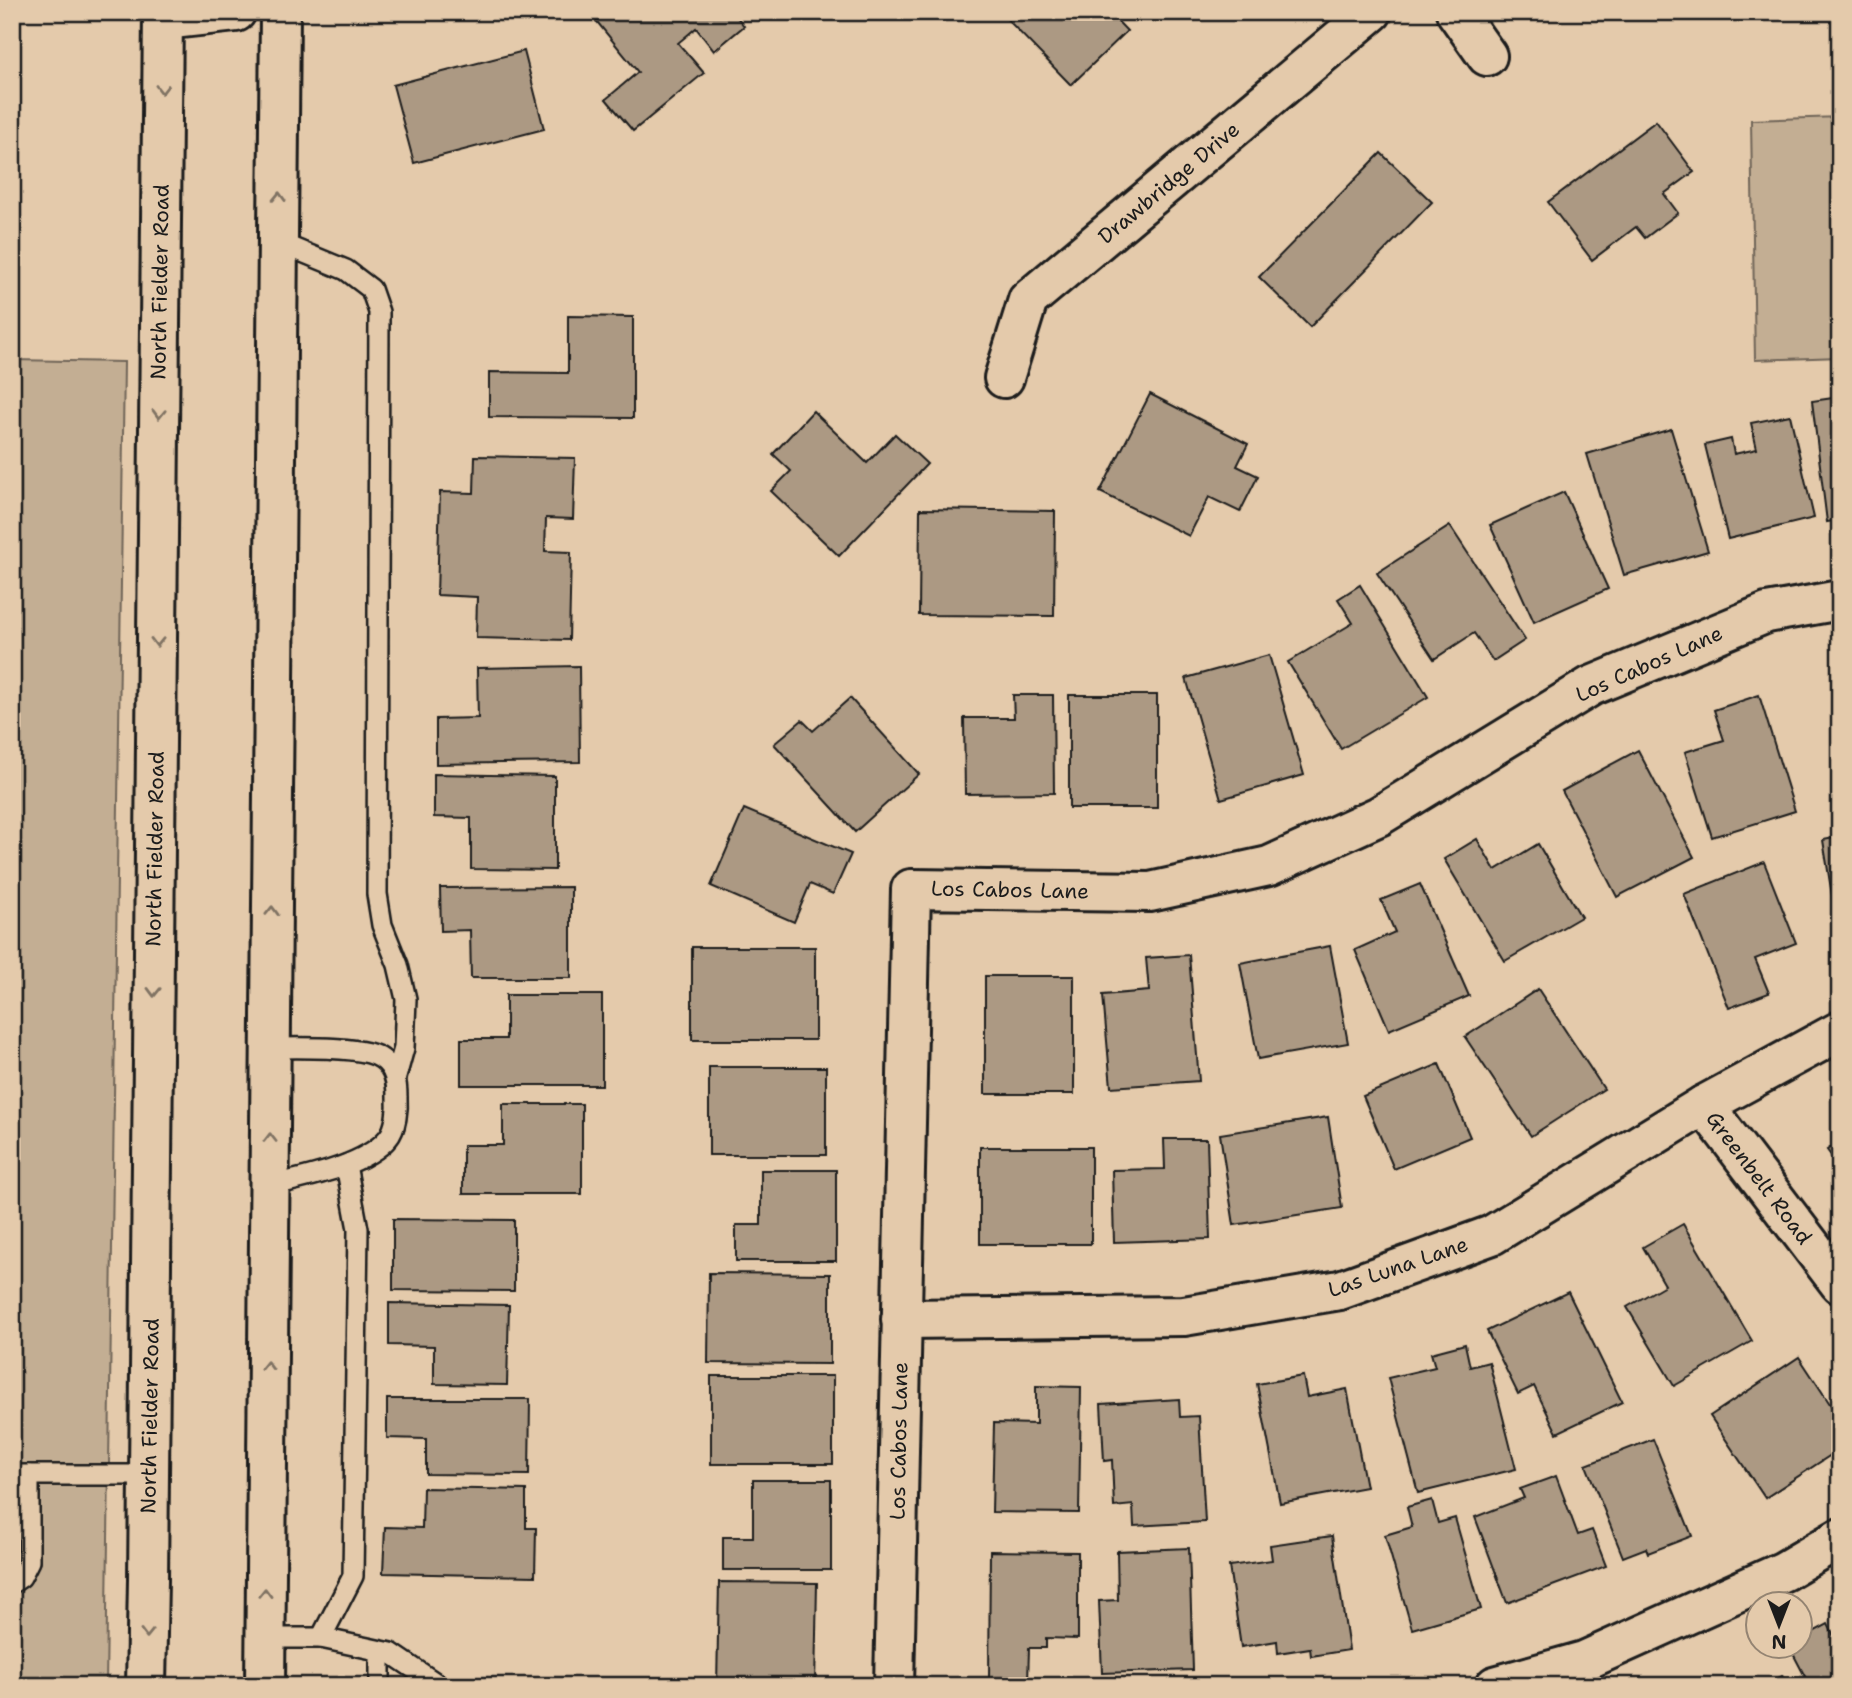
<svg xmlns="http://www.w3.org/2000/svg" width="1852" height="1698" font-family="'Shantell Sans',sans-serif">
	<rect width="100%" height="100%" fill="#e4caab"/>
	<filter id="ink" filterUnits="userSpaceOnUse"><feTurbulence type="fractalNoise" baseFrequency=".0143" numOctaves="2"/><feDisplacementMap in="SourceGraphic" scale="14" xChannelSelector="R" yChannelSelector="G"/><feConvolveMatrix kernelMatrix="1 2 1 2 8 2 1 2 1" color-interpolation-filters="sRGB"/></filter>
	<g filter="url(#ink)">
		<g fill="#c3ae93" stroke="#706558" stroke-width="2">
			<polygon points="1840,117 1840,357 1755,360 1751,120"/>
			<polygon points="12,360 124,362 106,1686 12,1686"/>
		</g>
		<g fill="#ac9983" stroke="#1c1c1c" stroke-width="2">
			<polygon points="589,12 733,12 744,26 714,51 696,28 678,43 704,73 633,131 606,99 638,72"/>
			<polygon points="1012,12 1109,12 1127,31 1071,85 1006,18"/>
			<polygon points="524,51 544,129 414,163 393,85"/>
			<polygon points="1656,121 1694,172 1664,194 1678,213 1645,238 1636,227 1592,260 1548,202"/>
			<polygon points="1381,153 1432,202 1310,327 1259,277"/>
			<polygon points="568,316 633,317 633,418 489,417 489,372 568,373"/>
			<polygon points="1150,394 1248,444 1237,466 1258,476 1240,512 1209,497 1189,536 1100,492"/>
			<polygon points="1840,397 1840,520 1827,522 1812,401"/>
			<polygon points="813,411 867,463 895,434 927,464 839,556 771,491 791,471 773,454"/>
			<polygon points="1790,415 1814,518 1728,539 1705,445 1731,439 1734,454 1757,449 1751,423"/>
			<polygon points="1671,429 1708,551 1624,575 1587,454"/>
			<polygon points="475,456 575,458 573,519 546,518 545,551 571,552 569,640 476,638 477,597 437,595 440,492 474,493"/>
			<polygon points="1564,492 1608,589 1534,622 1490,525"/>
			<polygon points="920,509 1055,511 1054,616 919,615"/>
			<polygon points="1450,526 1525,640 1493,661 1474,633 1434,659 1377,573"/>
			<polygon points="1360,585 1428,697 1341,749 1288,662 1353,623 1338,599"/>
			<polygon points="1269,655 1304,775 1221,799 1186,678"/>
			<polygon points="579,666 580,762 436,764 436,719 478,718 477,668"/>
			<polygon points="1013,695 1053,695 1054,793 965,794 964,718 1014,718"/>
			<rect x="1069" y="695" width="88" height="113"/>
			<polygon points="1759,695 1795,811 1712,837 1685,752 1724,740 1714,710"/>
			<polygon points="850,698 919,774 855,832 774,744 802,720 813,731"/>
			<polygon points="1840,712 1840,799 1839,799 1834,713"/>
			<polygon points="1638,750 1694,857 1617,897 1562,791"/>
			<polygon points="434,774 555,776 555,870 471,869 471,818 434,817"/>
			<polygon points="744,809 851,854 833,894 810,884 794,922 711,886"/>
			<polygon points="1840,837 1840,944 1823,840"/>
			<polygon points="1477,839 1495,870 1538,844 1581,917 1505,961 1444,859"/>
			<polygon points="1764,862 1796,943 1755,959 1769,993 1729,1008 1684,894"/>
			<polygon points="1420,884 1469,996 1389,1030 1355,950 1395,932 1381,900"/>
			<polygon points="571,887 571,978 471,978 470,930 441,931 440,888"/>
			<polygon points="1330,946 1348,1043 1258,1059 1240,963"/>
			<rect x="692" y="947" width="123" height="93"/>
			<polygon points="1189,955 1199,1081 1111,1087 1103,995 1149,991 1146,958"/>
			<rect x="985" y="976" width="89" height="118"/>
			<polygon points="1538,989 1604,1089 1531,1136 1465,1037"/>
			<polygon points="506,995 602,995 602,1085 461,1085 461,1039 506,1039"/>
			<polygon points="1439,1064 1470,1137 1394,1169 1363,1096"/>
			<rect x="709" y="1067" width="117" height="88"/>
			<polygon points="503,1104 582,1104 582,1194 463,1194 463,1145 503,1145"/>
			<polygon points="1328,1117 1342,1208 1234,1225 1220,1134"/>
			<polygon points="1164,1139 1207,1139 1210,1239 1114,1242 1112,1170 1165,1169"/>
			<polygon points="1840,1141 1840,1168 1827,1150"/>
			<rect x="980" y="1147" width="111" height="97"/>
			<polygon points="761,1170 836,1170 836,1261 736,1261 736,1225 761,1225"/>
			<polygon points="393,1219 514,1220 514,1291 393,1290"/>
			<polygon points="1683,1224 1752,1341 1674,1386 1627,1307 1665,1285 1643,1247"/>
			<polygon points="709,1273 830,1274 830,1364 708,1363"/>
			<polygon points="1568,1292 1622,1402 1557,1433 1534,1386 1518,1394 1487,1331"/>
			<polygon points="389,1303 509,1305 507,1385 434,1384 434,1346 389,1345"/>
			<polygon points="1465,1344 1470,1367 1489,1362 1516,1469 1418,1493 1388,1378 1435,1367 1431,1353"/>
			<polygon points="1799,1357 1840,1419 1840,1449 1765,1498 1710,1416"/>
			<rect x="711" y="1376" width="122" height="88"/>
			<polygon points="1303,1376 1307,1397 1347,1389 1366,1487 1280,1503 1257,1384"/>
			<polygon points="1036,1386 1081,1387 1079,1513 992,1512 994,1423 1036,1424"/>
			<polygon points="387,1399 530,1399 529,1475 426,1474 426,1439 387,1438"/>
			<polygon points="1179,1399 1180,1417 1199,1416 1205,1522 1134,1526 1133,1505 1114,1507 1112,1460 1104,1461 1101,1404"/>
			<polygon points="1653,1439 1692,1536 1648,1553 1646,1548 1623,1557 1586,1465"/>
			<polygon points="1556,1476 1578,1535 1592,1530 1606,1566 1507,1603 1475,1517 1524,1498 1520,1489"/>
			<polygon points="753,1480 831,1480 831,1570 723,1570 723,1537 753,1537"/>
			<polygon points="423,1488 526,1490 526,1528 536,1528 535,1576 383,1573 385,1527 422,1528"/>
			<polygon points="1432,1500 1438,1523 1455,1518 1481,1609 1412,1629 1385,1535 1412,1527 1407,1507"/>
			<polygon points="1332,1536 1349,1650 1311,1656 1310,1648 1278,1653 1277,1641 1241,1647 1229,1566 1272,1560 1270,1545"/>
			<polygon points="1189,1548 1193,1670 1102,1673 1099,1601 1118,1600 1117,1551"/>
			<polygon points="990,1551 1078,1552 1078,1639 1046,1638 1046,1648 1029,1648 1028,1682 989,1681"/>
			<polygon points="719,1582 817,1583 815,1686 717,1686"/>
			<polygon points="1828,1624 1840,1648 1840,1686 1810,1686 1789,1646 1800,1646 1800,1639"/>
			<polygon points="1782,1676 1787,1686 1762,1686"/>
		</g>
		<g fill="none" stroke-linecap="round" stroke-linejoin="round">
			<g stroke="#1c1c1c" stroke-width="24">
				<g id="service">
					<polyline points="278,242 346,270 371,289 379,312 377,894 382,925 398,965 406,999 404,1048 396,1077"/>
					<path d="M 269,1186 C 303,1178 365,1166 388,1138 C 396,1129 398,1109 397,1097 C 397,1083 395,1068 382,1059 C 365,1045 294,1048 270,1048"/>
					<polyline points="12,1475 149,1475"/>
					<polyline points="12,1583 21,1577 29,1561 29,1475"/>
					<polyline points="265,1638 321,1638 391,1653 440,1686"/>
					<polyline points="321,1638 353,1576 358,1229 346,1165"/>
					<polyline points="380,1686 380,1651"/>
				</g>
			</g>
			<g stroke="#1c1c1c" stroke-width="44">
				<g id="minor">
					<polyline points="1456,12 1487,56"/>
					<polyline points="163,20 236,12"/>
					<polyline points="1004,378 1028,300 1372,12"/>
					<polyline points="1704,1105 1840,1284"/>
					<polyline points="901,1319 1184,1316 1340,1290 1492,1235 1704,1105 1840,1031"/>
					<polyline points="894,1686 911,889 1150,892 1269,866 1379,816 1591,686 1767,613 1840,600"/>
					<polyline points="1495,1686 1584,1661 1784,1571 1840,1538"/>
				</g>
			</g>
			<g stroke="#1c1c1c" stroke-width="44">
				<g id="secondary">
					<polyline points="146,1686 148,1580 163,12"/>
					<polyline points="265,1686 280,12"/>
				</g>
			</g>
			<use href="#service" stroke="#e4caab" stroke-width="19"/>
			<use href="#minor" stroke="#e4caab" stroke-width="38"/>
			<use href="#secondary" stroke="#e4caab" stroke-width="38"/>
		</g>
		<defs><path id="oneway-chevron" d="M-2-3.5L2.5 0L-2 3.5" fill="none" stroke-width="1.6" stroke-linecap="round" stroke-linejoin="round" transform="scale(1.75)"/></defs>
		<g stroke="#807364">
			<use href="#oneway-chevron" transform="translate(162 89) rotate(90)"/>
			<use href="#oneway-chevron" transform="translate(279 197) rotate(-89)"/>
			<use href="#oneway-chevron" transform="translate(159 414) rotate(91)"/>
			<use href="#oneway-chevron" transform="translate(157 642) rotate(91)"/>
			<use href="#oneway-chevron" transform="translate(272 911) rotate(-89)"/>
			<use href="#oneway-chevron" transform="translate(154 992) rotate(91)"/>
			<use href="#oneway-chevron" transform="translate(270 1138) rotate(-90)"/>
			<use href="#oneway-chevron" transform="translate(267 1366) rotate(-89)"/>
			<use href="#oneway-chevron" transform="translate(265 1593) rotate(-89)"/>
			<use href="#oneway-chevron" transform="translate(147 1633) rotate(91)"/>
		</g>
	</g>
	<g text-anchor="middle" dominant-baseline="central" stroke-width="5" stroke-linejoin="round" paint-order="stroke">
		<g font-size="21" fill="#1c1c1c" stroke="#e4caab">
			<text transform="translate(1169 183) rotate(-40)">Drawbridge Drive</text>
			<text transform="translate(160 282) rotate(-89)">North Fielder Road</text>
			<text transform="translate(1649 664) rotate(-24)">Los Cabos Lane</text>
			<text transform="translate(155 849) rotate(-89)">North Fielder Road</text>
			<text transform="translate(1010 890) rotate(1)">Los Cabos Lane</text>
			<text transform="translate(1759 1178) rotate(53)">Greenbelt Road</text>
			<text transform="translate(1398 1267) rotate(-19)">Las Luna Lane</text>
			<text transform="translate(150 1416) rotate(-89)">North Fielder Road</text>
			<text transform="translate(899 1441) rotate(-89)">Los Cabos Lane</text>
		</g>
	</g>
	<rect width="1852" height="1698" fill="none" stroke="#e4caab" stroke-width="42"/>
	<rect x="21" y="21" width="1810" height="1656" fill="none" stroke="#1c1c1c" stroke-width="2.5" filter="url(#ink)"/>
	<g transform="translate(1779 1625) rotate(180)"><circle r="33" fill="#e4caab" stroke="#948472" stroke-width="2"/>
	<path d="M0-5L12 26L0 18L-12 26Z" fill="#1c1c1c"/>
	<text y="-10" font-size="19" font-weight="bold" text-anchor="middle" fill="#1c1c1c">N</text>
	</g>
</svg>
